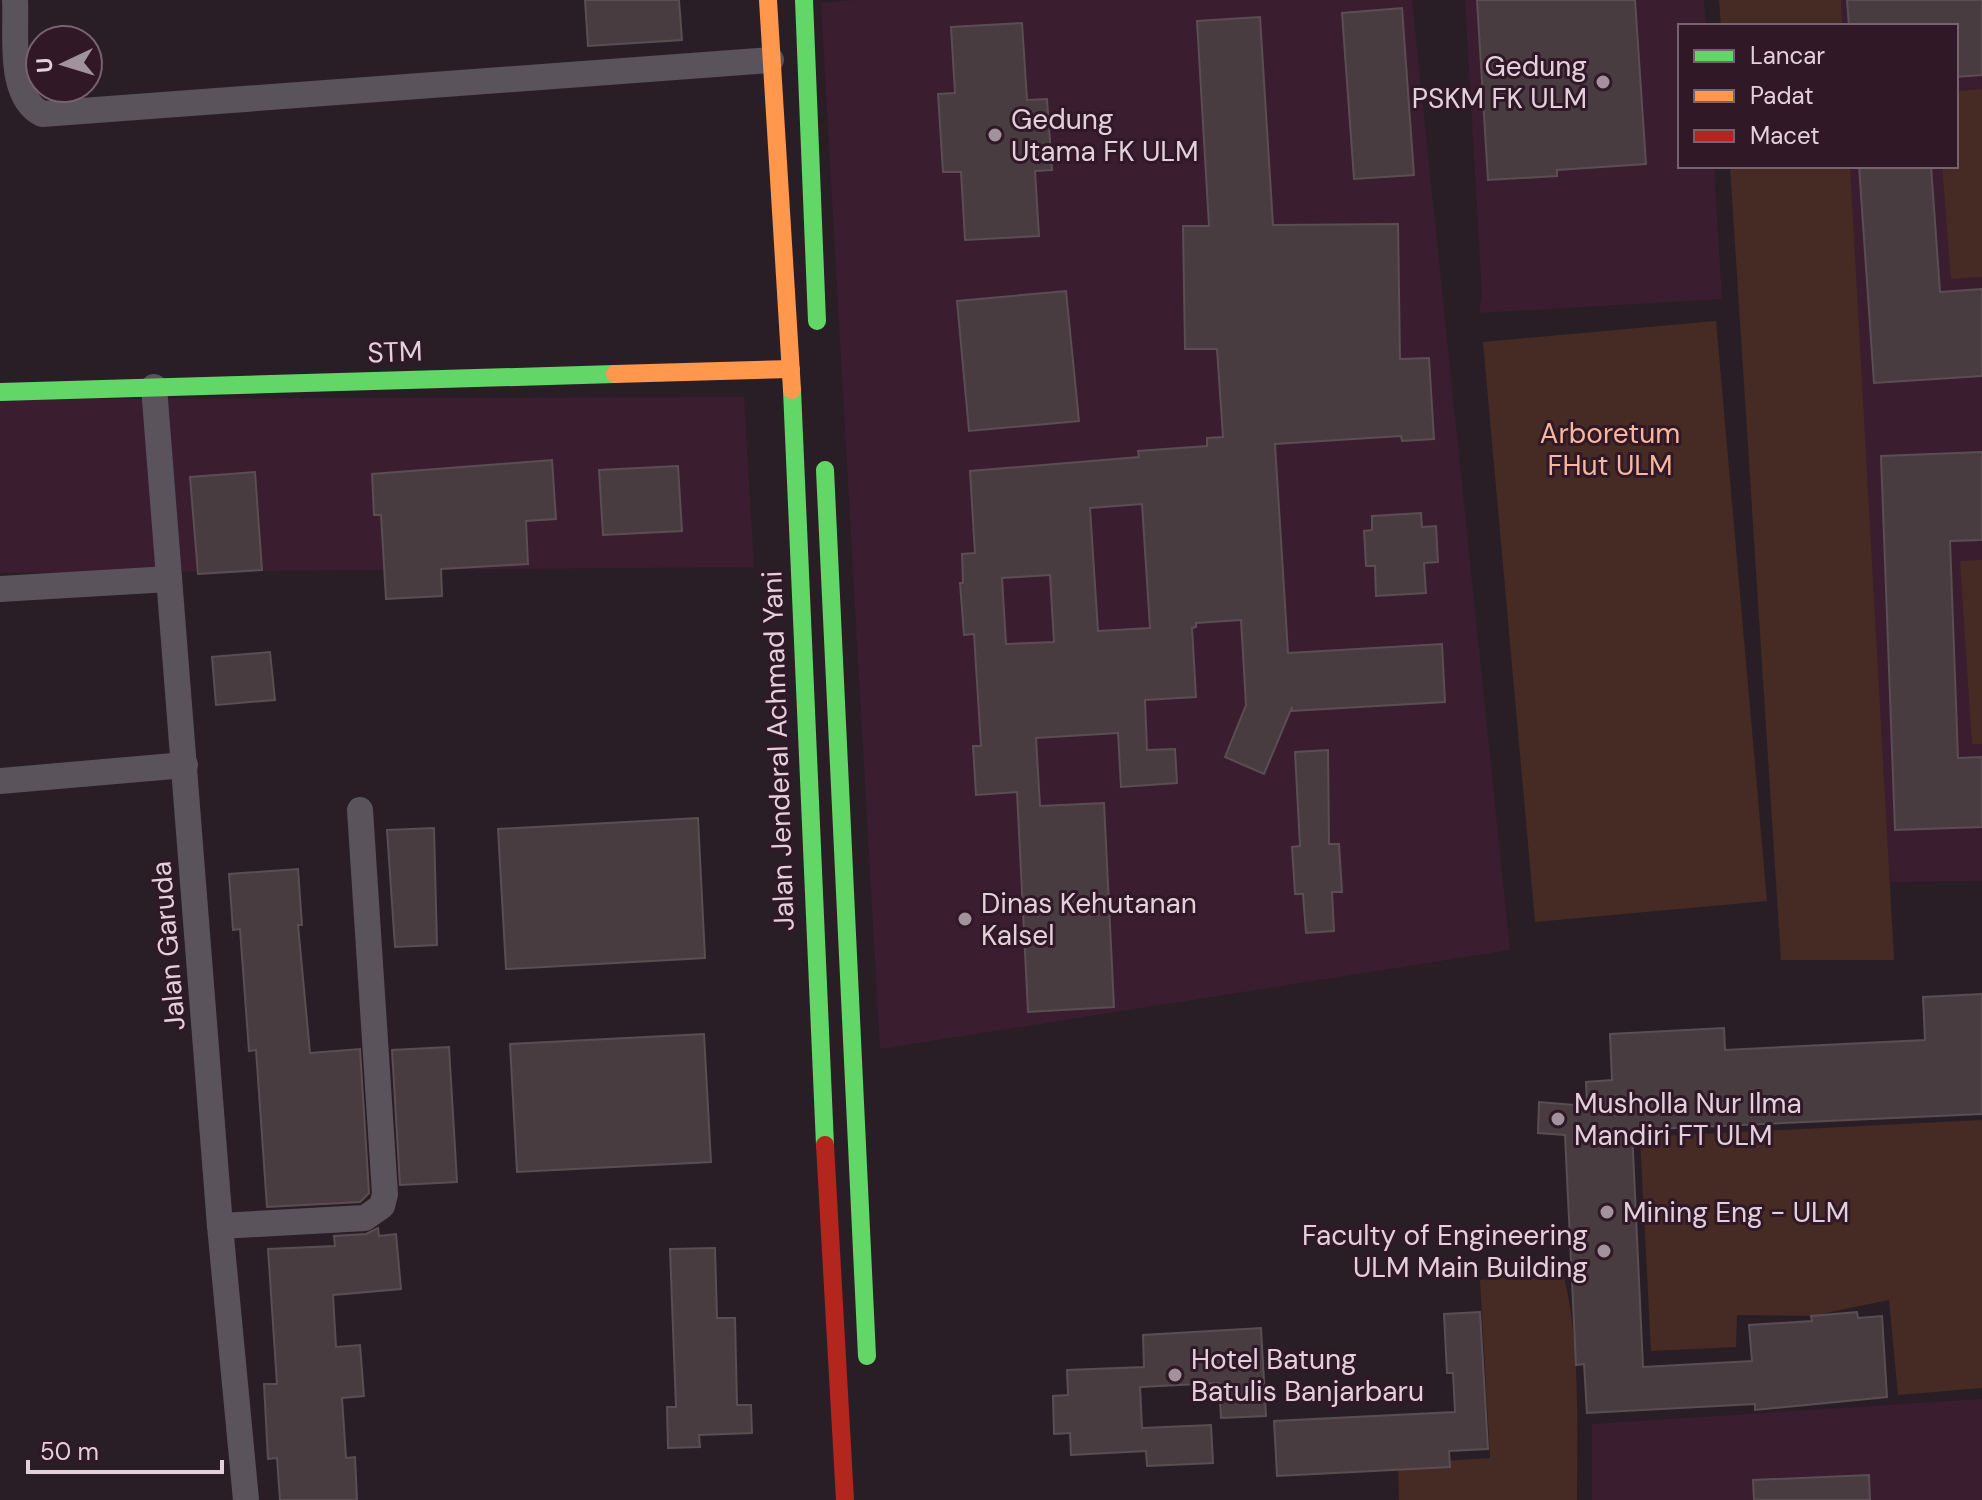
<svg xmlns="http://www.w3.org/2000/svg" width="1982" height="1500" font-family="'DM Sans',sans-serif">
	<rect width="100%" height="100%" fill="#2a1e26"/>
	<g fill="#3a1d2f">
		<polygon points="854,0 1412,0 1510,950 880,1049 821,3"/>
		<polygon points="1465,0 1704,0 1706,26 1680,26 1680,166 1714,166 1722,299 1479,313 1482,294"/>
		<polygon points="1824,0 1982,0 1982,881 1889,882 1836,166 1956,166 1956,26 1826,26"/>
		<polygon points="744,397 754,567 0,573 0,399"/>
		<polygon points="1982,1399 1982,1500 1592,1500 1592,1424"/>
	</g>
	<g fill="#452b23">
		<polygon points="1719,0 1841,0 1842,26 1721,26"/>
		<polygon points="1982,89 1982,277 1951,279 1942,166 1956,166 1956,91"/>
		<polygon points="1730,166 1850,166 1894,960 1781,960"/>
		<polygon points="1716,321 1767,901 1535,922 1483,342"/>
		<polygon points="1982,560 1982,744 1972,744 1960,561"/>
		<polygon points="1982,1120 1982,1388 1898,1395 1889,1300 1811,1316 1737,1315 1736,1347 1651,1351 1640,1137"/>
		<path d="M 1562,1270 C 1581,1336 1577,1430 1577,1500 L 1399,1500 L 1398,1464 L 1490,1458 L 1480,1280 Z"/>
	</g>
	<g fill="#493c41" stroke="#5a4e52" stroke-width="2" fill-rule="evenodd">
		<polygon points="585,0 679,0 682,40 588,46"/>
		<polygon points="1477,0 1635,0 1646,164 1557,170 1557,176 1488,180"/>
		<polygon points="1847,0 1982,0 1982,75 1956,77 1956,26 1849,26"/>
		<polygon points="1402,8 1414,175 1354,179 1342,13"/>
		<path d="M 1260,17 L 1273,225 L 1398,224 L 1400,359 L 1429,358 L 1434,439 L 1402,441 L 1401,436 L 1275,444 L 1288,653 L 1442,644 L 1445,702 L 1292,711 L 1292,707 L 1264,774 L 1225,757 L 1246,705 L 1241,620 L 1196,623 L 1196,627 L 1192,628 L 1196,697 L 1145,700 L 1147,750 L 1175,749 L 1177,783 L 1121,787 L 1118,733 L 1036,738 L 1040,806 L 1104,803 L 1114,1007 L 1028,1012 L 1017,792 L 976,795 L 973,746 L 981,746 L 974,634 L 964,635 L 960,583 L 963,583 L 962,554 L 975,553 L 970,471 L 1139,457 L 1138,451 L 1207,446 L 1207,438 L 1223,437 L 1217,349 L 1185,349 L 1183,226 L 1209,226 L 1197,21 ZM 1142,504 L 1150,628 L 1098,631 L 1090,508 ZM 1050,575 L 1054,642 L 1006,644 L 1002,578 Z"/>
		<polygon points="1022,23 1027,100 1047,99 1052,170 1035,171 1039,236 965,240 961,172 943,172 938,94 955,93 951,27"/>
		<polygon points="1859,166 1931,166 1940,292 1982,289 1982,376 1874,383"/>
		<polygon points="1066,291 1079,421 969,431 957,301"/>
		<polygon points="1982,452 1982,540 1950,541 1958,758 1982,757 1982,827 1895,830 1881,456"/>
		<polygon points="552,460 556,519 526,521 528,564 441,569 442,596 386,599 381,515 374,515 372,474"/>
		<polygon points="678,466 682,531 603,535 599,470"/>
		<polygon points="255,472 262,570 198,574 190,477"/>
		<polygon points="1421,513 1422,527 1436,526 1438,562 1424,563 1426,593 1376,596 1375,566 1366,566 1364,531 1372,530 1372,516"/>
		<polygon points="270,652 275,700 216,705 212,657"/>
		<polygon points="1328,750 1329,844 1339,844 1342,892 1332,892 1334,931 1306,933 1303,894 1295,894 1292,847 1300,846 1295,752"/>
		<polygon points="698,818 705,958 506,969 498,829"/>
		<polygon points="434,828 437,945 395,947 387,830"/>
		<polygon points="298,869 302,925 298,925 310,1053 360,1049 369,1193 360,1202 267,1207 256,1050 249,1051 240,929 233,930 229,874"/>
		<polygon points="1982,994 1982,1114 1632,1130 1643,1367 1752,1361 1749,1325 1812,1321 1811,1316 1857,1312 1858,1318 1882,1316 1887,1397 1755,1410 1755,1404 1587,1413 1584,1364 1576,1365 1565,1135 1538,1133 1539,1102 1587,1106 1586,1082 1612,1080 1610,1034 1724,1028 1725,1050 1925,1040 1923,997"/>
		<polygon points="704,1034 711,1162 517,1172 510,1044"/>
		<polygon points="449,1047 457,1182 400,1185 392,1050"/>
		<polygon points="378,1228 379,1236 396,1234 401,1289 333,1295 336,1347 360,1345 364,1396 342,1398 346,1458 355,1457 357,1500 280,1500 277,1458 268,1459 264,1384 277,1384 268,1249 335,1246 334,1236 366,1234"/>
		<polygon points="715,1248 717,1318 735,1318 737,1405 751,1405 752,1433 699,1435 700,1447 668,1448 667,1407 676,1407 670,1249"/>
		<polygon points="1480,1312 1488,1449 1449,1451 1450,1467 1277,1476 1274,1421 1455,1412 1453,1373 1447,1373 1444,1314"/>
		<polygon points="1261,1328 1266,1416 1221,1418 1219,1383 1140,1387 1142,1428 1211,1425 1213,1463 1147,1466 1146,1451 1071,1455 1070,1433 1054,1434 1053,1396 1068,1395 1067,1370 1144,1367 1143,1335"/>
		<polygon points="1869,1475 1870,1500 1754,1500 1753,1480"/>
	</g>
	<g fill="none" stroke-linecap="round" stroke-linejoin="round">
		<g stroke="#5a535c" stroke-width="26">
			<path d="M 15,0 C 17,34 7,96 42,114 L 771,60"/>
			<polyline points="154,387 220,1226 246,1500"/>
			<polyline points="0,589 169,579"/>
			<polyline points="0,781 185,765"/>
			<polyline points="220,1226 365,1218 382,1206 385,1194 360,810"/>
		</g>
		<g stroke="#63d668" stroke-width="18">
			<polyline points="804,0 817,321"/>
			<polyline points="792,390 825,1145"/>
			<polyline points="0,392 615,374"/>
			<polyline points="825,470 867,1356"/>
		</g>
		<g stroke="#ff974d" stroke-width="18">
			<polyline points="768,0 792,390"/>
			<polyline points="615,374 791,369"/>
		</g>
		<polyline stroke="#b3261e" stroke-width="18" points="825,1145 845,1500"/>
	</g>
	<g fill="#a2929c" stroke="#301827" stroke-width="3">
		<circle cx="1603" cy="82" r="8"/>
		<circle cx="995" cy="135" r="8"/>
		<circle cx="965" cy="919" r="8"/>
		<circle cx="1558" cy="1119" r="8"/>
		<circle cx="1607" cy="1212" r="8"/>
		<circle cx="1604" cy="1251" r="8"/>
		<circle cx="1175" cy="1375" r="8"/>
	</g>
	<g text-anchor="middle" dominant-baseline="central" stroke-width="6" stroke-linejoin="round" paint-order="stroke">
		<g font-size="28" fill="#e2d1db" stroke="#301827" text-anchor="start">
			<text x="1587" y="66" text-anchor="end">Gedung<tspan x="1587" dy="32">PSKM FK ULM</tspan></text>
			<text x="1011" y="119">Gedung<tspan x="1011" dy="32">Utama FK ULM</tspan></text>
			<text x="981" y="903">Dinas Kehutanan<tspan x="981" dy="32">Kalsel</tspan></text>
			<text x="1574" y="1103">Musholla Nur Ilma<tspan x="1574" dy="32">Mandiri FT ULM</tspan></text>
			<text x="1623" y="1212">Mining Eng - ULM</text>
			<text x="1588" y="1235" text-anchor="end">Faculty of Engineering<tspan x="1588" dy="32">ULM Main Building</tspan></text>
			<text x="1191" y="1359">Hotel Batung<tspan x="1191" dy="32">Batulis Banjarbaru</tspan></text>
		</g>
		<g font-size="28" fill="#e2d1db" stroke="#301827">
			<text transform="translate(395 352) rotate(-2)">STM</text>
			<text transform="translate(778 751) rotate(-92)">Jalan Jenderal Achmad Yani</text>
			<text transform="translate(168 946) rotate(-95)">Jalan Garuda</text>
		</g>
		<g font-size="28" fill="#f6b79c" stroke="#301827">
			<text x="1610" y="433">Arboretum<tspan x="1610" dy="32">FHut ULM</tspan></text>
		</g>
	</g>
	<rect x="1678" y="24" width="280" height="144" fill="#301827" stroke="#77626f" stroke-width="2"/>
	<rect x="1694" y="50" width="40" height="12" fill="#63d668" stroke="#77626f" stroke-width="2"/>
	<text x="1750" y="64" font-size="24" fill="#e2d1db">Lancar</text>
	<rect x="1694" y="90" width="40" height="12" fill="#ff974d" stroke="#77626f" stroke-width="2"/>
	<text x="1750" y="104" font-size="24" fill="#e2d1db">Padat</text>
	<rect x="1694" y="130" width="40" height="12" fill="#b3261e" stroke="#77626f" stroke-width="2"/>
	<text x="1750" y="144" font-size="24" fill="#e2d1db">Macet</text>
	<g transform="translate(64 64) rotate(266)"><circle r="38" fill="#301827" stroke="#77626f" stroke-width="2"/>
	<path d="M0-6L14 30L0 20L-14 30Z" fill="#a2929c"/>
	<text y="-12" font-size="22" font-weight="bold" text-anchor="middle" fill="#e2d1db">U</text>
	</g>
	<path d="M28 1460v12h194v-12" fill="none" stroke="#e2d1db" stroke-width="4"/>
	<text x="40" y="1460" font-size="24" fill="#e2d1db" stroke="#301827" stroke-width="6" paint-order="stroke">50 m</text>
</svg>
